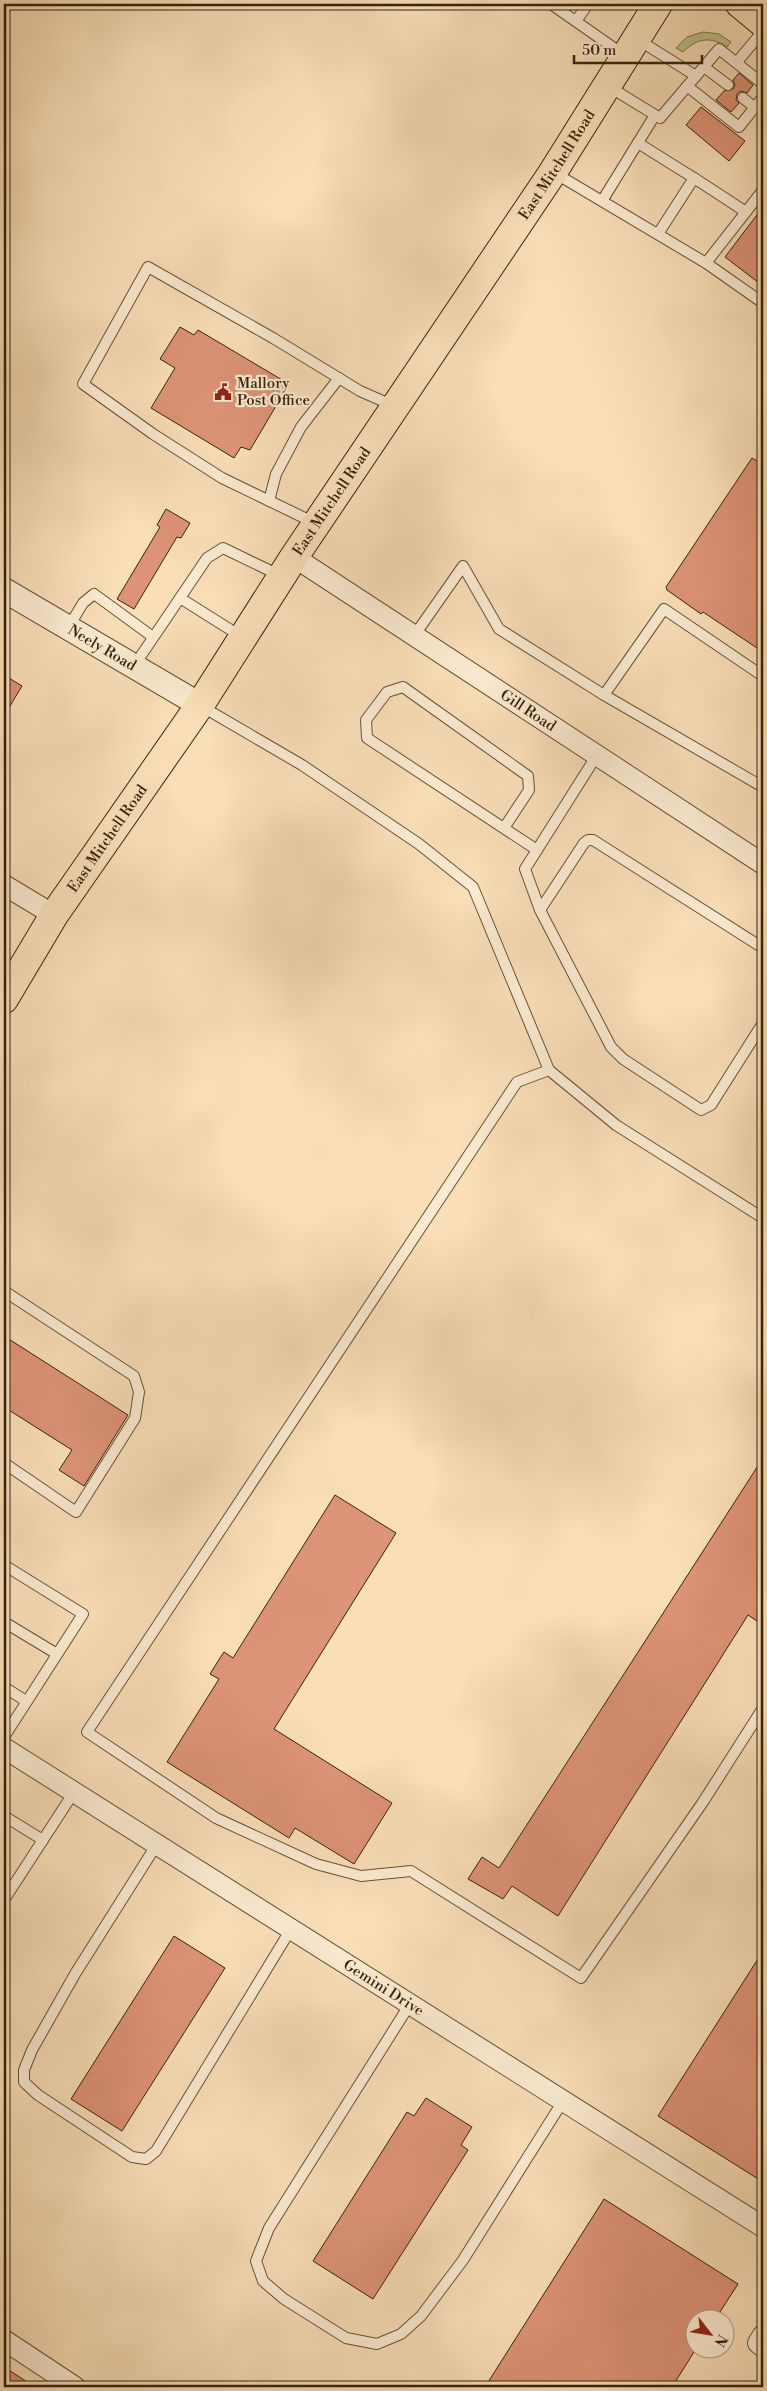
<svg xmlns="http://www.w3.org/2000/svg" width="767" height="2391" font-family="'Libre Bodoni',serif">
	<rect width="100%" height="100%" fill="#f9deb8"/>
	<filter id="stains"><feTurbulence type="fractalNoise" baseFrequency=".004" numOctaves="4"/><feColorMatrix values="0 0 0 0 .2 0 0 0 0 .09 0 0 0 0 .02 0 0 0 .5 -.17"/></filter>
	<radialGradient id="worn" r=".72"><stop offset=".6" stop-color="#630" stop-opacity="0"/><stop offset="1" stop-color="#630" stop-opacity=".3"/></radialGradient>
	<path fill="#c4c08a" stroke="#7c724a" d="M 703,32 L 719,34 L 731,42 L 727,47 C 711,36 697,38 683,52 L 676,48 L 687,37 Z"/>
	<g fill="#dd9377" stroke="#35230b">
		<polygon points="739,73 753,85 747,93 741,91 737,94 736,100 739,103 731,112 716,100 724,91 733,89 735,85 733,80"/>
		<polygon points="701,107 745,141 729,161 686,125"/>
		<polygon points="763,207 763,286 725,257"/>
		<polygon points="180,327 194,335 198,330 289,384 250,450 241,447 234,458 151,408 175,368 160,359"/>
		<polygon points="752,458 763,465 763,652 703,612 701,614 667,590 666,587"/>
		<polygon points="166,509 190,523 181,538 177,537 134,609 117,599 160,527 157,525"/>
		<polygon points="4,675 22,686 4,716"/>
		<polygon points="4,1336 128,1415 84,1486 59,1470 72,1450 4,1407"/>
		<polygon points="763,1458 763,1625 748,1615 558,1916 512,1886 503,1899 468,1879 482,1857 499,1868"/>
		<polygon points="335,1495 396,1533 274,1729 392,1803 354,1864 295,1828 289,1838 167,1762 219,1679 210,1674 220,1658 224,1652 233,1658"/>
		<polygon points="174,1936 225,1968 122,2131 71,2099"/>
		<polygon points="763,1951 763,2182 658,2116"/>
		<polygon points="426,2098 472,2127 461,2145 468,2150 373,2299 313,2261 407,2112 414,2116"/>
		<polygon points="604,2199 738,2284 716,2318 694,2318 694,2352 672,2387 485,2387"/>
		<polygon points="4,2367 35,2387 4,2387"/>
	</g>
	<g fill="none" stroke-linecap="round" stroke-linejoin="round">
		<g stroke="#665236" stroke-width="12">
			<g id="service">
				<polyline points="551,4 624,55"/>
				<polyline points="576,21 588,4"/>
				<polyline points="637,39 696,76"/>
				<polyline points="737,62 763,31"/>
				<polyline points="704,67 728,85"/>
				<polyline points="608,86 660,118 719,49 763,84"/>
				<polyline points="687,86 739,127 763,97"/>
				<polyline points="743,98 755,108"/>
				<polyline points="638,143 694,178 658,234"/>
				<polyline points="553,172 706,263 763,303"/>
				<polyline points="694,178 746,212"/>
				<polyline points="602,201 655,115"/>
				<polyline points="706,263 763,190"/>
				<polyline points="269,501 276,474 301,427 339,378"/>
				<polyline points="315,523 222,478 153,434 83,384 148,267 273,338 360,391 394,406"/>
				<polyline points="180,598 242,637"/>
				<polyline points="68,628 83,603 94,594 153,637"/>
				<polyline points="414,636 463,566 499,629 604,695 664,609 763,676"/>
				<polyline points="134,666 207,558 223,548 281,576"/>
				<polyline points="604,695 763,787"/>
				<polyline points="201,706 302,765 419,844 473,887 549,1070 616,1125 763,1218"/>
				<polyline points="597,755 525,869 540,910 611,1047 623,1059 701,1110 711,1105 763,1023"/>
				<polyline points="504,828 529,790 528,776 403,687 387,692 366,720 367,738 537,850"/>
				<polyline points="540,910 584,843 588,840 593,840 763,948"/>
				<polyline points="549,1070 517,1082 87,1732 216,1818 316,1864 361,1876 411,1871 581,1978 703,1802 763,1708"/>
				<polyline points="4,1291 134,1376 139,1392 135,1418 76,1512 4,1463"/>
				<polyline points="4,1565 83,1614 4,1737"/>
				<polyline points="4,1622 57,1654"/>
				<polyline points="4,1687 26,1701"/>
				<polyline points="4,1816 43,1840"/>
				<polyline points="157,1844 75,1974 32,2050 24,2070 24,2082 38,2095 132,2157 146,2159 156,2151 291,1929"/>
				<polyline points="4,1900 74,1792"/>
				<polyline points="410,2004 269,2228 256,2261 263,2281 284,2299 346,2338 377,2344 401,2334 421,2316 463,2260 563,2101"/>
			</g>
		</g>
		<g stroke="#665236" stroke-width="22">
			<g id="minor">
				<path id="s1" d="M 294,557 L 763,864"/>
				<polyline points="4,885 54,915"/>
				<path id="s2" d="M 4,1748 L 763,2227"/>
				<polyline points="763,2335 758,2343 763,2347"/>
				<polyline points="4,2340 75,2387"/>
			</g>
		</g>
		<g stroke="#665236" stroke-width="26">
			<g id="tertiary">
				<path id="s3" d="M 4,590 L 200,705"/>
			</g>
		</g>
		<g stroke="#35230b" stroke-width="30">
			<g id="primary">
				<path id="s4" d="M 4,999 L 54,915 L 200,705 L 294,557 L 553,172 L 658,4"/>
			</g>
		</g>
		<g stroke="#35230b" stroke-width="30">
			<polyline id="trunk" points="740,4 763,23"/>
		</g>
		<use href="#service" stroke="#fbead1" stroke-width="10"/>
		<use href="#minor" stroke="#fbead1" stroke-width="20"/>
		<use href="#tertiary" stroke="#fbead1" stroke-width="24"/>
		<use href="#primary" stroke="#f9deb8" stroke-width="28"/>
		<use href="#trunk" stroke="#f9deb8" stroke-width="28"/>
	</g>
	<defs>
		<g id="civic-bare" transform="scale(1.35)"><path d="M-.6-6.5H3V-4.5H.6V-3L4-1V1h2V6H-6V1h2V-1L-.6-3ZM-1.2 2.5V6h2.4V2.5Z" fill="#8f2418" stroke="#fbead1" stroke-width="2.5" paint-order="stroke"/></g>
	</defs>
	<g fill-rule="evenodd">
		<use href="#civic-bare" x="223" y="392"/>
	</g>
	<g text-anchor="middle" dominant-baseline="central" stroke-width="4.5" stroke-linejoin="round" paint-order="stroke">
		<g font-size="15" fill="#35230b" stroke="#fbead1">
			<text stroke="none"><textPath href="#s4" startOffset="1001">East Mitchell Road</textPath></text>
			<text stroke="none"><textPath href="#s4" startOffset="596">East Mitchell Road</textPath></text>
			<text stroke="none"><textPath href="#s3" startOffset="114">Neely Road</textPath></text>
			<text stroke="none"><textPath href="#s1" startOffset="280">Gill Road</textPath></text>
			<text stroke="none"><textPath href="#s4" startOffset="191">East Mitchell Road</textPath></text>
			<text stroke="none"><textPath href="#s2" startOffset="449">Gemini Drive</textPath></text>
		</g>
		<g font-size="15" fill="#35230b" stroke="#fbead1" text-anchor="start">
			<text x="237" y="383">Mallory<tspan x="237" dy="17">Post Office</tspan></text>
		</g>
	</g>
	<rect width="767" height="2391" fill="none" stroke="#f9deb8" stroke-width="20"/>
	<rect x="5" y="5" width="757" height="2381" fill="none" stroke="#35230b" stroke-width="2.5"/>
	<rect x="10" y="10" width="747" height="2371" fill="none" stroke="#35230b"/>
	<g transform="translate(710 2334) rotate(121)"><circle r="24" fill="#fbead1" stroke="#ac9a82"/>
	<path d="M0-4L9 19L0 12L-9 19Z" fill="#8f2418"/>
	<text y="-8" font-size="14" font-weight="bold" text-anchor="middle" fill="#35230b">N</text>
	</g>
	<path d="M574 55v8h128v-8" fill="none" stroke="#35230b" stroke-width="2.5"/>
	<text x="582" y="55" font-size="15" fill="#35230b" stroke="#fbead1" stroke-width="4" paint-order="stroke">50 m</text>
	<rect width="100%" height="100%" filter="url(#stains)"/>
	<rect width="100%" height="100%" fill="url(#worn)"/>
</svg>
